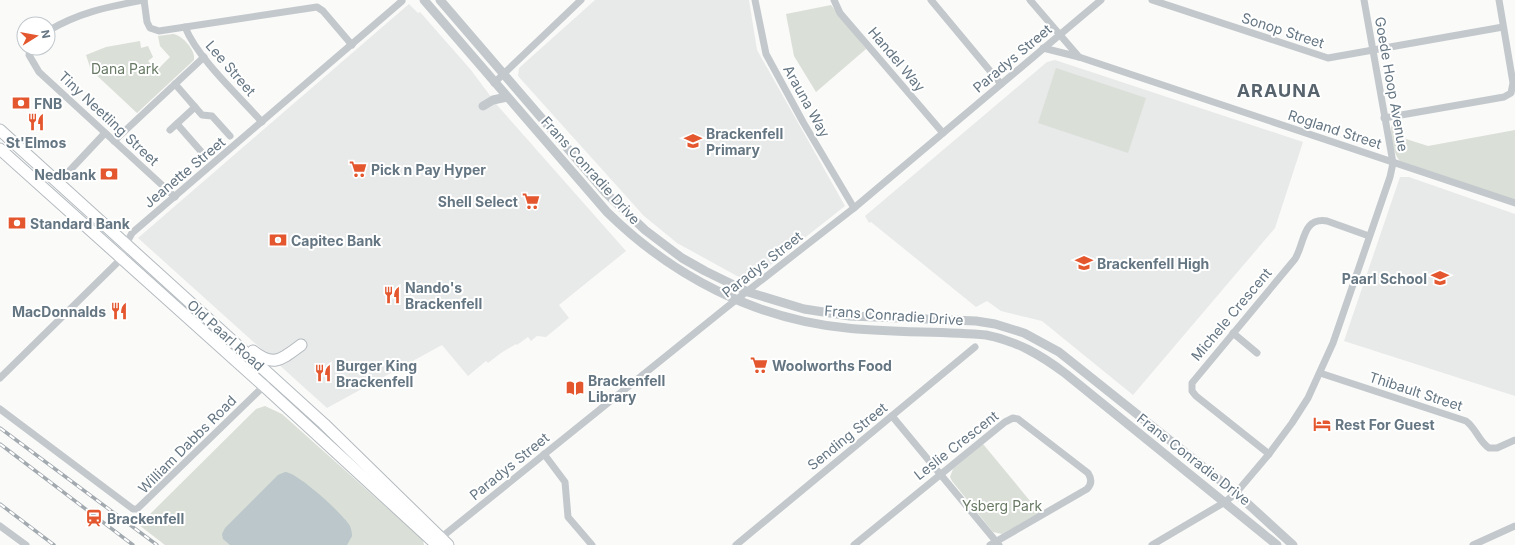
<svg xmlns="http://www.w3.org/2000/svg" width="1515" height="545" font-family="Inter,sans-serif">
	<rect width="100%" height="100%" fill="#fafaf8"/>
	<g fill="#e8e9e9">
		<polygon points="595,0 749,0 757,50 845,206 755,277 746,279 737,276 677,243 644,216 518,76 519,68"/>
		<polygon points="409,4 418,13 420,12 471,70 497,105 626,251 559,305 569,318 546,337 537,336 531,341 528,337 517,345 516,344 501,353 488,363 486,361 468,376 442,345 327,408 138,238"/>
		<polygon points="1055,60 1303,142 1275,228 1133,395 1042,321 1001,311 987,301 976,307 871,222 869,223 865,216 1047,62"/>
		<polygon points="1400,177 1409,177 1515,214 1515,396 1344,341"/>
	</g>
	<g fill="#dadfd7">
		<polygon points="831,5 866,49 816,92 794,56 786,14"/>
		<path d="M 173,34 C 182,35 196,50 194,60 L 137,113 L 91,70 L 86,55 L 106,47 L 140,41 L 141,48 L 148,46 L 153,57 L 148,61 L 157,70 L 170,57 L 160,46 L 158,36 Z"/>
		<polygon points="1056,68 1146,98 1128,153 1038,123"/>
		<path d="M 1400,119 L 1403,138 L 1428,146 L 1515,130 L 1515,200 L 1400,161 C 1393,154 1387,128 1394,121 Z"/>
		<polygon points="265,406 282,414 423,540 424,545 165,545 139,525 256,409"/>
		<polygon points="983,444 1040,513 1002,534 993,532 952,481 950,477 953,469"/>
	</g>
	<path fill="#bbc7cb" d="M 285,472 C 297,472 343,514 350,526 C 351,529 352,532 352,536 L 347,545 L 230,545 L 223,539 L 222,534 L 225,528 L 278,475 Z"/>
	<g fill="none" stroke-linecap="round" stroke-linejoin="round">
		<g stroke="#b3babf" stroke-width="13">
			<g id="secondary">
				<polyline points="0,130 324,424 448,545"/>
				<polyline points="0,149 264,386 437,545"/>
				<path d="M 253,351 C 274,368 282,359 301,345"/>
			</g>
		</g>
		<g stroke="#c3c8cc" stroke-width="7">
			<polyline points="144,0 147,22 150,28 159,31 317,7 323,11 352,45"/>
			<polyline points="755,0 766,54 803,122 854,208"/>
			<polyline points="834,0 840,13 943,133"/>
			<polyline points="931,0 1001,84"/>
			<polyline points="1030,0 1079,57"/>
			<polyline points="1152,0 1328,58 1503,27"/>
			<path d="M 185,27 C 198,59 239,96 262,122"/>
			<path d="M 48,31 C 80,12 108,7 144,0"/>
			<polyline points="30,48 29,55 39,72 175,197"/>
			<polyline points="1043,48 1079,57 1515,203"/>
			<polyline points="494,83 581,0"/>
			<polyline points="175,84 202,115 212,116 230,136"/>
			<polyline points="1384,118 1504,97 1511,93 1513,83 1499,0"/>
			<polyline points="177,124 206,157"/>
			<polyline points="170,130 195,107"/>
			<polyline points="114,141 204,57"/>
			<polyline points="58,183 105,133"/>
			<polyline points="1233,333 1257,353"/>
			<path d="M 1320,373 L 1466,421 C 1476,428 1479,442 1489,448 L 1497,448 L 1515,440"/>
			<polyline points="0,378 121,259 126,244 132,233 402,1 401,0"/>
			<polyline points="0,409 133,509 137,509 266,384"/>
			<polyline points="892,416 999,545"/>
			<polyline points="544,454 565,482 568,517 592,545"/>
			<path d="M 1269,454 L 1196,396 L 1192,391 L 1192,383 L 1295,259 C 1305,243 1302,217 1327,221 L 1369,236"/>
			<polyline points="0,526 26,545"/>
			<polyline points="438,540 727,307 854,208 1101,0"/>
			<polyline points="736,545 975,347"/>
			<path d="M 854,545 L 1005,422 L 1013,418 L 1018,419 L 1088,473 C 1092,479 1092,484 1087,489 L 990,545"/>
			<polyline points="1152,545 1225,502 1236,493 1269,454 1292,423 1308,398 1333,343 1390,177 1393,163 1364,0"/>
			<polyline points="1473,545 1515,526"/>
		</g>
		<g stroke="#c3c8cc" stroke-width="9">
			<path d="M 424,0 L 607,212 C 672,276 755,319 847,328 C 893,333 940,331 986,335 C 1017,341 1041,355 1066,374 L 1277,545"/>
			<polyline points="440,0 606,193 645,230 682,258 705,271 748,292 804,309 850,316 976,321 995,324 1024,333 1059,352 1236,493 1293,545"/>
			<polyline points="483,106 493,100 507,97"/>
		</g>
		<use href="#secondary" stroke="#fff" stroke-width="11"/>
		<g stroke="#a2aab0" stroke-width="3.5">
			<g id="rail">
				<polyline points="0,428 157,545"/>
				<polyline points="0,444 133,545"/>
				<polyline points="0,504 54,545"/>
			</g>
		</g>
		<use href="#rail" stroke="#fff" stroke-width="2" stroke-dasharray="6" stroke-linecap="butt"/>
	</g>
	<defs>
		<g id="bank-bare" transform="scale(1.38)"><path d="M-6-4H6V4H-6ZM0-2.3a2.3 2.3 0 1 0 0 4.6a2.3 2.3 0 1 0 0-4.6Z" fill="#e4572e" stroke="#fff" stroke-width="2.5" paint-order="stroke"/></g>
		<g id="restaurant-bare" transform="scale(1.38)"><path d="M-5-6h1v4h1v-4h1v4h1v-4h1v5L-1.5 .5V6h-2V.5L-5-1ZM5-6V6H3V1.5H1.5Q1.5-4 5-6Z" fill="#e4572e" stroke="#fff" stroke-width="2.5" paint-order="stroke"/></g>
		<g id="school-bare" transform="scale(1.38)"><path d="M0-5L7-2L0 1L-7-2ZM-4 1L0 2.5L4 1V4Q0 6-4 4Z" fill="#e4572e" stroke="#fff" stroke-width="2.5" paint-order="stroke"/></g>
		<g id="supermarket-bare" transform="scale(1.38)"><path d="M-6-5.5h2.5l.6 2H6L4.5 2H-2.5L-4.4-4H-6ZM-1.5 3.2a1.3 1.3 0 1 0 .1 0ZM3 3.2a1.3 1.3 0 1 0 .1 0Z" fill="#e4572e" stroke="#fff" stroke-width="2.5" paint-order="stroke"/></g>
		<g id="library-bare" transform="scale(1.38)"><path d="M-6-4Q-3-5.5-.7-3.5V5Q-3 3-6 4ZM6-4Q3-5.5 .7-3.5V5Q3 3 6 4Z" fill="#e4572e" stroke="#fff" stroke-width="2.5" paint-order="stroke"/></g>
		<g id="hotel-bare" transform="scale(1.38)"><path d="M-6-4.5h1.5V1H6V5H4.5V3h-9V5H-6ZM-4 0a1.8 1.8 0 1 1 3.6 0ZM.5 0V-2.5h3Q6-2.5 6 0Z" fill="#e4572e" stroke="#fff" stroke-width="2.5" paint-order="stroke"/></g>
		<g id="station-bare" transform="scale(1.38)"><path d="M-3-6H3Q5-6 5-4V2Q5 4 3 4L4.5 6H3L1.5 4h-3L-3 6H-4.5L-3 4Q-5 4-5 2V-4Q-5-6-3-6ZM-3.5-4v3h7v-3ZM-3.5 1v1.5H-2V1ZM2 1v1.5H3.5V1Z" fill="#e4572e" stroke="#fff" stroke-width="2.5" paint-order="stroke"/></g>
	</defs>
	<g fill-rule="evenodd">
		<use href="#bank-bare" x="21" y="103"/>
		<use href="#restaurant-bare" x="36" y="122"/>
		<use href="#school-bare" x="693" y="141"/>
		<use href="#supermarket-bare" x="358" y="169"/>
		<use href="#bank-bare" x="109" y="174"/>
		<use href="#supermarket-bare" x="531" y="201"/>
		<use href="#bank-bare" x="17" y="223"/>
		<use href="#bank-bare" x="278" y="240"/>
		<use href="#school-bare" x="1084" y="263"/>
		<use href="#school-bare" x="1440" y="278"/>
		<use href="#restaurant-bare" x="392" y="295"/>
		<use href="#restaurant-bare" x="119" y="311"/>
		<use href="#supermarket-bare" x="759" y="365"/>
		<use href="#restaurant-bare" x="323" y="373"/>
		<use href="#library-bare" x="575" y="388"/>
		<use href="#hotel-bare" x="1322" y="424"/>
		<use href="#station-bare" x="94" y="518"/>
	</g>
	<g text-anchor="middle" dominant-baseline="central" stroke-width="4" stroke-linejoin="round" paint-order="stroke">
		<g font-size="14" fill="#657683" stroke="#fff">
			<text transform="translate(1283 30) rotate(18)">Sonop Street</text>
			<text transform="translate(1012 58) rotate(-40)">Paradys Street</text>
			<text transform="translate(897 59) rotate(50)">Handel Way</text>
			<text transform="translate(231 68) rotate(49)">Lee Street</text>
			<text transform="translate(1392 84) rotate(80)">Goede Hoop Avenue</text>
			<text transform="translate(807 101) rotate(61)">Arauna Way</text>
			<text transform="translate(109 118) rotate(43)">Tiny Neetling Street</text>
			<text transform="translate(1335 129) rotate(18)">Rogland Street</text>
			<text transform="translate(591 170) rotate(48)">Frans Conradie Drive</text>
			<text transform="translate(184 172) rotate(-40)">Jeanette Street</text>
			<text transform="translate(762 264) rotate(-38)">Paradys Street</text>
			<text transform="translate(1231 314) rotate(-50)">Michele Crescent</text>
			<text transform="translate(894 315) rotate(4)">Frans Conradie Drive</text>
			<text transform="translate(226 335) rotate(42)">Old Paarl Road</text>
			<text transform="translate(1416 391) rotate(18)">Thibault Street</text>
			<text transform="translate(847 436) rotate(-39)">Sending Street</text>
			<text transform="translate(187 444) rotate(-45)">William Dabbs Road</text>
			<text transform="translate(956 445) rotate(-38)">Leslie Crescent</text>
			<text transform="translate(1194 459) rotate(38)">Frans Conradie Drive</text>
			<text transform="translate(509 466) rotate(-39)">Paradys Street</text>
		</g>
		<g font-size="14" fill="#687a64" stroke="#fff">
			<text x="125" y="68">Dana Park</text>
			<text x="1002" y="505">Ysberg Park</text>
		</g>
		<g font-size="14" font-weight="bold" fill="#657683" stroke="#fff" text-anchor="start">
			<text x="34" y="103">FNB</text>
			<text x="706" y="133">Brackenfell<tspan x="706" dy="16">Primary</tspan></text>
			<text x="36" y="142" text-anchor="middle">St'Elmos</text>
			<text x="371" y="169">Pick n Pay Hyper</text>
			<text x="96" y="174" text-anchor="end">Nedbank</text>
			<text x="518" y="201" text-anchor="end">Shell Select</text>
			<text x="30" y="223">Standard Bank</text>
			<text x="291" y="240">Capitec Bank</text>
			<text x="1097" y="263">Brackenfell High</text>
			<text x="1427" y="278" text-anchor="end">Paarl School</text>
			<text x="405" y="287">Nando's<tspan x="405" dy="16">Brackenfell</tspan></text>
			<text x="106" y="311" text-anchor="end">MacDonnalds</text>
			<text x="336" y="365">Burger King<tspan x="336" dy="16">Brackenfell</tspan></text>
			<text x="772" y="365">Woolworths Food</text>
			<text x="588" y="380">Brackenfell<tspan x="588" dy="16">Library</tspan></text>
			<text x="1335" y="424">Rest For Guest</text>
			<text x="107" y="518">Brackenfell</text>
		</g>
		<g font-size="18" font-weight="bold" letter-spacing="1" fill="#57646e" stroke="#fff">
			<text x="1279" y="90">ARAUNA</text>
		</g>
	</g>
	<g transform="translate(36 36) rotate(79)"><circle r="19" fill="#ffffff" stroke="#c1c8cd"/>
	<path d="M0-3L7 15L0 10L-7 15Z" fill="#e4572e"/>
	<text y="-6" font-size="11" font-weight="bold" text-anchor="middle" fill="#657683">N</text>
	</g>
</svg>
